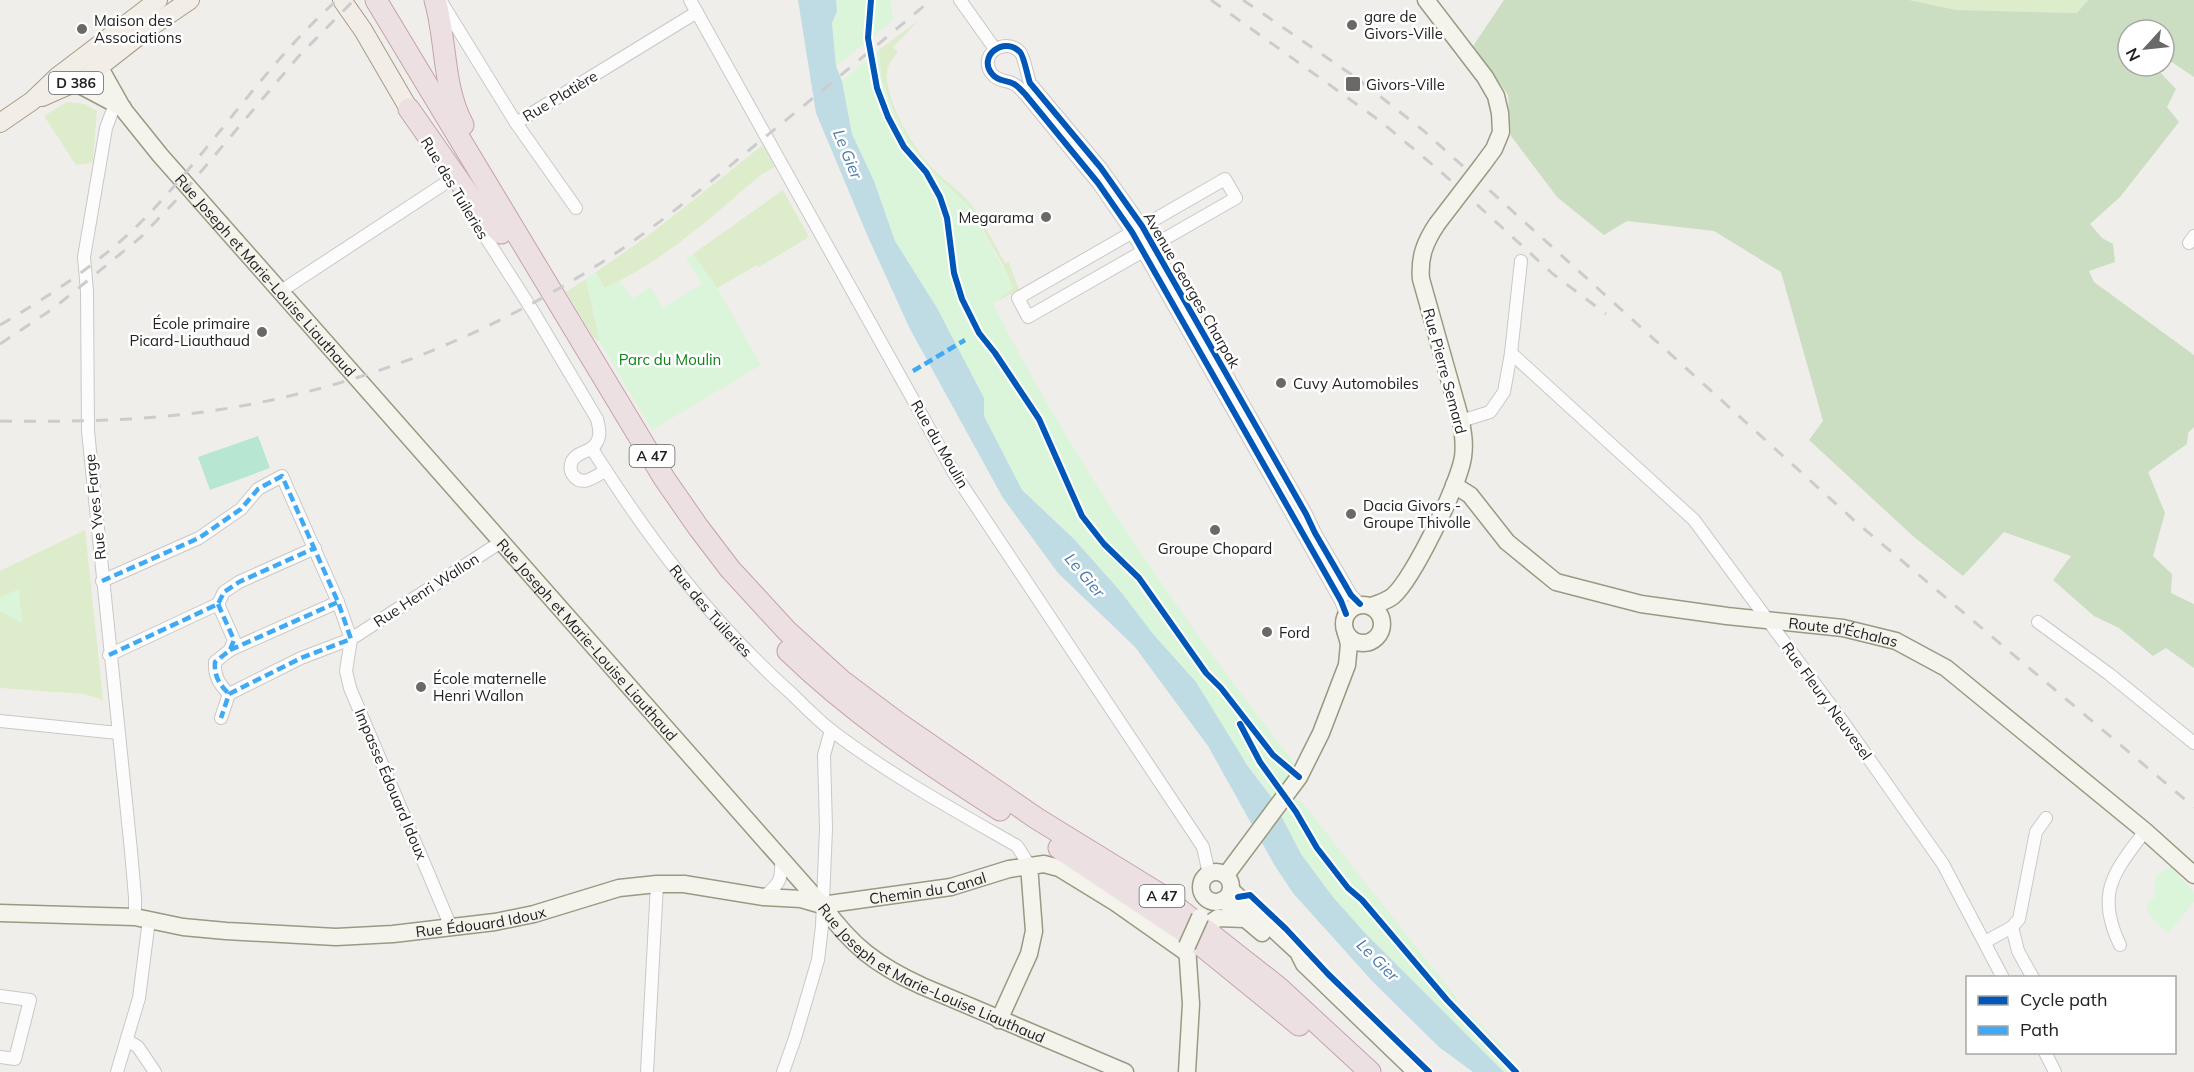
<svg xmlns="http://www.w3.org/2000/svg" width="2194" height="1072" font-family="Mulish,sans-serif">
	<rect width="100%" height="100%" fill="#f0eeeb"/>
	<g fill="#ddeccb">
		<polygon points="1909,0 2088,0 2077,13 1956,10"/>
		<path d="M 919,20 L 893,47 L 898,52 C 895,57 890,61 888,67 C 880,94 915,150 933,169 C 946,182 963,193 973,207 C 985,225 995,245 1005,263 L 1009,262 L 1019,290 L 993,303 L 1013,288 L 1003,265 L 971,208 L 931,170 L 909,141 L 894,112 L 881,78 L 879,50 Z"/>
		<polygon points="67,102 85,104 97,111 93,160 91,163 76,165 44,116"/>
		<path d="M 763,145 L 775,167 L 762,174 C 713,215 664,262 604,288 L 596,272 L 649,235 Z"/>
		<polygon points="783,190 809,237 759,267 757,265 717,288 693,254"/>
		<polygon points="586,279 600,342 593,337 566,292"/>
		<polygon points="85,530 103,700 84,694 0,688 0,571"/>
	</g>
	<polygon fill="#cbdec1" points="1504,0 1909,0 1956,10 2077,13 2088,0 2194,0 2194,77 2164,57 2164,30 2128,30 2128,66 2154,66 2176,89 2167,107 2179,122 2120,197 2090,224 2102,238 2113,244 2115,262 2089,271 2094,282 2194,355 2194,427 2188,433 2187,444 2148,472 2165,513 2153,556 2172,574 2171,593 2194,604 2194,668 2166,648 2153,656 2119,628 2094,616 2053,580 2071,556 2004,532 1963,576 1914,537 1809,440 1823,421 1781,272 1714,231 1627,221 1604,235 1557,197 1511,136 1508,95 1473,46"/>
	<g fill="#daf5da">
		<polygon points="836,0 891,0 893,20 836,66 832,23 837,11"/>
		<path d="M 879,50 L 881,78 L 894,112 L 909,141 L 931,170 L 971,208 L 1013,287 L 993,304 C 1078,469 1182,620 1296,765 L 1272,798 L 1121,592 L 1074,539 L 1022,490 L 984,416 L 984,398 L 937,308 L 895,241 L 874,181 L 852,134 L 842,81 Z"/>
		<polygon points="693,254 717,288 761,365 652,430 600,342 586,279 596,272 605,288 620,281 632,299 650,287 663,308 702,284 686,258"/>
		<polygon points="19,589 22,623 0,611 0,597"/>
		<polygon points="1296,798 1305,806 1458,1000 1455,1003 1467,1015 1470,1014 1496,1040 1523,1072 1526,1072 1504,1072 1365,933 1332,896 1301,854 1282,817"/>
		<path d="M 2170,866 L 2194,892 L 2194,902 L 2168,933 C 2157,923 2146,917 2147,902 L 2154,898 L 2156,876 Z"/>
	</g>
	<polygon fill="#b7e6d2" points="258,436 270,468 210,490 198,457"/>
	<polygon fill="#bfdbe3" points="798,0 836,0 837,11 832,23 836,66 842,81 852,134 874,181 895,241 937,308 984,398 984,416 1022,490 1074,539 1121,592 1153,634 1196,682 1247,765 1272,798 1301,854 1332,896 1365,933 1504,1072 1473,1072 1439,1047 1373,982 1293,893 1275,866 1208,746 1135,647 1058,573 1003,498 910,329 868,237 816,113"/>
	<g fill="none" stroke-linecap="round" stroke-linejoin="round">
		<g stroke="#c9c8c7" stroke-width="14">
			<g id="street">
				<polyline points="690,0 954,473 1203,847 1209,874"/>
				<polyline points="960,0 995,49"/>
				<polyline points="442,3 516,123 576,208"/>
				<polyline points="118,99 115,104 106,128 84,257 87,291 88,431 131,851 135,897 135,917"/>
				<polyline points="516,123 697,12"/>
				<polygon points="1225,179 1236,198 1028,317 1018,298"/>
				<path d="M 469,211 L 534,313 L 597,419 C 599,427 601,435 597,442 C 592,453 577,451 572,461 C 570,466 570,471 573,475 C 582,488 596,476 606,470"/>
				<polyline points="2189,243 2194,236"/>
				<polyline points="281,291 450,180"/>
				<polyline points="1511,353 1694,520 1843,722 1943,864 2003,978"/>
				<polyline points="1461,421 1490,412 1504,392 1511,353 1521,261"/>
				<path id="s1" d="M 592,449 C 649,539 712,623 792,694 C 805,707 818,720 832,731 C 890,775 954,810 1017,846 L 1029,865"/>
				<polyline points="102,581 199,538 241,509 258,489 282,476 338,602 351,639 301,658 229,694 221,718"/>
				<path d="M 218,604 L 234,640 L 230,650 L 215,662 C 214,676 219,684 229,694"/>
				<path d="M 1346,614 L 1341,601 L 1132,232 L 1098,183 L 1025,94 C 1022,91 1018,86 1014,84 C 1008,80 999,82 993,75 C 976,57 1004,35 1020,52 C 1024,56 1027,75 1030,83 L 1101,168 L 1142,226 L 1306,514 L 1315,533 L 1351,595 L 1360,604"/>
				<polyline points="2038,622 2109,674 2194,743"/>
				<polyline points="230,650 338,602"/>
				<polyline points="109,655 218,604 224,592 239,582 315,548"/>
				<polyline points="0,721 118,733"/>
				<path d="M 764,897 C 780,883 782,880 781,859"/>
				<polyline points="451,927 350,688 346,671 351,639 501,542"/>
				<polyline points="2012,927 2018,951 2033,978"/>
				<polyline points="1985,942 2012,927 2019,919 2036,832 2046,818"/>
				<path d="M 2120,945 C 2095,893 2114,872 2145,831"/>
				<polyline points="0,996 30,1000 15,1059 0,1057"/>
				<polyline points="127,1040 138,1047 155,1072"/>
				<polyline points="2045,1052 2055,1072"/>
				<polyline points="117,1072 139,998 149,920"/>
				<polyline points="647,1072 657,884"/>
				<polyline points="783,1072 795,1038 818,960 822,926 826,828 824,755 831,730"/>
			</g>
		</g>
		<g stroke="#999a82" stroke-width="19">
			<g id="secondary">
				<polyline points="1426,0 1485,77 1496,96 1500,113 1501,132 1494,149 1483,164"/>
				<path id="s2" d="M 100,68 L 123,109 L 160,155 L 822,905 C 852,946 876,965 922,986 L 1125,1072"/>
				<polyline points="76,83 123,108"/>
				<path id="s3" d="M 1454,485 L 1470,495 L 1507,542 L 1556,582 L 1641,604 L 1727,616 L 1843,628 L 1896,641 L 1946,668 L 2145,831 L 2194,875"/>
				<circle cx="1363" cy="624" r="19"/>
				<path d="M 1372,606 C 1379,603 1387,601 1393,596 C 1413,579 1459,484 1463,457 C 1465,444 1463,433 1461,421 L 1421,279 C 1419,257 1425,242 1437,224"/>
				<circle cx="1216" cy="887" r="15"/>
				<polyline points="1226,875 1299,777 1321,733 1347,665 1349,644 1346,633"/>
				<polyline points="1231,890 1298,952 1304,964 1416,1072"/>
				<polyline points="1223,900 1262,933"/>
				<path id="s4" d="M 0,913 L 135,917 L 183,927 L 226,931 L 336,937 L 393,934 L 495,922 L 534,914 L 619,888 L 657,884 L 684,884 L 764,897 L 801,899 L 822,905 L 951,887 L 1009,869 L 1044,864 L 1059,868 L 1116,903 L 1187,953"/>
				<polyline points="1209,924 1218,918 1245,919"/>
				<polyline points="1187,946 1191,1004 1187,1072"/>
				<polyline points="999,1020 1029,954 1034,931 1029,865"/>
			</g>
		</g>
		<g stroke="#a79c86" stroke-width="20">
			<g id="primary">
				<polyline points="342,0 363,30 409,109"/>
				<polyline points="42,97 85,78 149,28 190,0"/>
				<polyline points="0,123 32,101 57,77 158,0"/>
			</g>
		</g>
		<g stroke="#c5a2ac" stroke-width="23">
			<g id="highway">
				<polyline points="376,0 664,478 698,527 730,569 787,631 842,681 898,723 1036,818 1161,895 1278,987 1370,1072"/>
				<path d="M 435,0 C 447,41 442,86 463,125"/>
				<polyline points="409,109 483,215 501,233"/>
				<path d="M 788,651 C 852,713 925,762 1000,810"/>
				<polyline points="1059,848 1185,932 1299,1025"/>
			</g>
		</g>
		<use href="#street" stroke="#fdfcfc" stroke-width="12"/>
		<use href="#secondary" stroke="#f4f4ed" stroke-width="16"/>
		<use href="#primary" stroke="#f3ede7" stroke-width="18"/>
		<use href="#highway" stroke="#ece0e2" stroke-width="21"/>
		<g stroke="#ccc" stroke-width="3" stroke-dasharray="12 12" stroke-linecap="butt">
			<polyline points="1211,0 1380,121 1439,170 1553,274 1606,314"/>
			<polyline points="1243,0 1358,79 1424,131 1856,522 2194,807"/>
			<path d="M 0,325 C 53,294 107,258 150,213 C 215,144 267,63 337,0"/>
			<polyline points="0,344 54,308 141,237 182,194 298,57 354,0"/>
			<path d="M 0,421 C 73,422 145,421 217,410 C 356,389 486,337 604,261 C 659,225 709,183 759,142 C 817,95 874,48 931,0"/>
		</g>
		<g stroke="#999a82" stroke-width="19" stroke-linecap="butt">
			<g id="secondary-bridge">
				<polyline points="1437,224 1483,164"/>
				<polyline points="1187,946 1200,917"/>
			</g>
		</g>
		<use href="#secondary-bridge" stroke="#f4f4ed" stroke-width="16"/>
		<g stroke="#3fa9f5" stroke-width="4.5" stroke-dasharray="9 4.5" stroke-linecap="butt">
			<polyline points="913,371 965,340"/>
			<polyline points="102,581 199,538 241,509 258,489 282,476 338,602 351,639 301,658 229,694 221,718"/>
			<path d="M 218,604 L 234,640 L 230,650 L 215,662 C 214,676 219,684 229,694"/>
			<polyline points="230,650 338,602"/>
			<polyline points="109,655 218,604 224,592 239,582 315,548"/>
		</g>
		<g stroke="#fff" stroke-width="10">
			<g id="cycleway">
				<polyline points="871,0 868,38 877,88 888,117 904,147 926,172 940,197 947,218 954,273 962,299 979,333 995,353 1039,419 1082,516 1104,544 1139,578 1206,673 1221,688 1273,755 1299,777"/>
				<path d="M 1346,614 L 1341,601 L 1132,232 L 1098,183 L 1025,94 C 1022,91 1018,86 1014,84 C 1008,80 999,82 993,75 C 976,57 1004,35 1020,52 C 1024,56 1027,75 1030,83 L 1101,168 L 1142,226 L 1306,514 L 1315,533 L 1351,595 L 1360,604"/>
				<polyline points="1240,724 1260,762 1296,812 1317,848 1348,888 1362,900 1447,1000 1516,1072"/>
				<polyline points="1238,897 1250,895 1286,929 1328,974 1429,1072"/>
			</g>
		</g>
		<use href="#cycleway" stroke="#0057b8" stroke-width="6"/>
	</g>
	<g fill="#6a6968" stroke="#fff" stroke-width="2">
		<circle cx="1352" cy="25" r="6"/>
		<circle cx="82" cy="29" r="6"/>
		<rect x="1345" y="76" width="16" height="16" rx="3"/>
		<circle cx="1046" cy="217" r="6"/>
		<circle cx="262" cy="332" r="6"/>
		<circle cx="1281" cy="383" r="6"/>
		<circle cx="1351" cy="514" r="6"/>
		<circle cx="1215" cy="530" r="6"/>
		<circle cx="1267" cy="632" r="6"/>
		<circle cx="421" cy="687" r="6"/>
	</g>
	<g text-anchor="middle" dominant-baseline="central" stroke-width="5" stroke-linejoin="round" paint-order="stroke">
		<g fill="#fff" stroke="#646464" stroke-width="1.5">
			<rect x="49" y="72" width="54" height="22" rx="4.5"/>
			<rect x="629.5" y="445" width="45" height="22" rx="4.5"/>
			<rect x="1139.5" y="885" width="45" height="22" rx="4.5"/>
		</g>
		<g font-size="14" font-weight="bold" fill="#222">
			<text x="76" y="83">D 386</text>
			<text x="652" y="456">A 47</text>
			<text x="1162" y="896">A 47</text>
		</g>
		<g font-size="15" fill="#222" stroke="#fff" text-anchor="start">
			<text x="1364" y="16">gare de<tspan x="1364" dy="17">Givors-Ville</tspan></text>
			<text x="94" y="20">Maison des<tspan x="94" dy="17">Associations</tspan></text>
			<text x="1366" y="84">Givors-Ville</text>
			<text x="1034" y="217" text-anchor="end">Megarama</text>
			<text x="250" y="323" text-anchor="end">École primaire<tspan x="250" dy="17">Picard-Liauthaud</tspan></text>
			<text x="1293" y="383">Cuvy Automobiles</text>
			<text x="1363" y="505">Dacia Givors -<tspan x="1363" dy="17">Groupe Thivolle</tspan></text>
			<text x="1215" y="548" text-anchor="middle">Groupe Chopard</text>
			<text x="1279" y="632">Ford</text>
			<text x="433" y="678">École maternelle<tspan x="433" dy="17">Henri Wallon</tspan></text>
		</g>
		<g font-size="15" fill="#222" stroke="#fff">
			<text transform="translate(560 96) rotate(-31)">Rue Platière</text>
			<text transform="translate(455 188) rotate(59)">Rue des Tuileries</text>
			<text stroke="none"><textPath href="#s2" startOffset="266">Rue Joseph et Marie-Louise Liauthaud</textPath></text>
			<text transform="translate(1192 290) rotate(60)">Avenue Georges Charpak</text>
			<text transform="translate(1445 371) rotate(75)">Rue Pierre Semard</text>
			<text transform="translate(940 444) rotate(60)">Rue du Moulin</text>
			<text transform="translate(95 507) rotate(-96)">Rue Yves Farge</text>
			<text transform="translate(426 590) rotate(-33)">Rue Henri Wallon</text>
			<text stroke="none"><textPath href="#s1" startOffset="201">Rue des Tuileries</textPath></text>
			<text stroke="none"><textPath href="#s3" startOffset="434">Route d'Échalas</textPath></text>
			<text stroke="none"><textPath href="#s2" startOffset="752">Rue Joseph et Marie-Louise Liauthaud</textPath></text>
			<text transform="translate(1827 701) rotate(54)">Rue Fleury Neuvesel</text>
			<text transform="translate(391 784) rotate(67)">Impasse Édouard Idoux</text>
			<text stroke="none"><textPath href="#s4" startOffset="938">Chemin du Canal</textPath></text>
			<text stroke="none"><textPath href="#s4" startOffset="483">Rue Édouard Idoux</textPath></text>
			<text stroke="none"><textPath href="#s2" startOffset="1238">Rue Joseph et Marie-Louise Liauthaud</textPath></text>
		</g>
		<g font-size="15" fill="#0c8416" stroke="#fff">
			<text x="670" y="359">Parc du Moulin</text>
		</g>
		<g font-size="16" font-style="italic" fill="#4a7aab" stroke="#fff">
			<text transform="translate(848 154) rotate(68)">Le Gier</text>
			<text transform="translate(1085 575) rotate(50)">Le Gier</text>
			<text transform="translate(1378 960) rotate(45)">Le Gier</text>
		</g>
	</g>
	<rect x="1966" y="976" width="210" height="78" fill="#ffffff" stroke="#a7a7a7" stroke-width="1.5"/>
	<rect x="1978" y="996" width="30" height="9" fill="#0057b8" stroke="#a7a7a7" stroke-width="1.5"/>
	<text x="2020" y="1006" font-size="18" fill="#222222">Cycle path</text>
	<rect x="1978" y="1026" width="30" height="9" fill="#3fa9f5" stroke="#a7a7a7" stroke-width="1.5"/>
	<text x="2020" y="1036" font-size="18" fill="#222222">Path</text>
	<g transform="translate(2146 48) rotate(243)"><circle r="28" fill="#ffffff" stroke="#a7a7a7" stroke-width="1.5"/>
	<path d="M0-4.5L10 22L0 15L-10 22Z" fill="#6a6968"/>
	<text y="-9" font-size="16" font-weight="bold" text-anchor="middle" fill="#222222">N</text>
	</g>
</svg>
